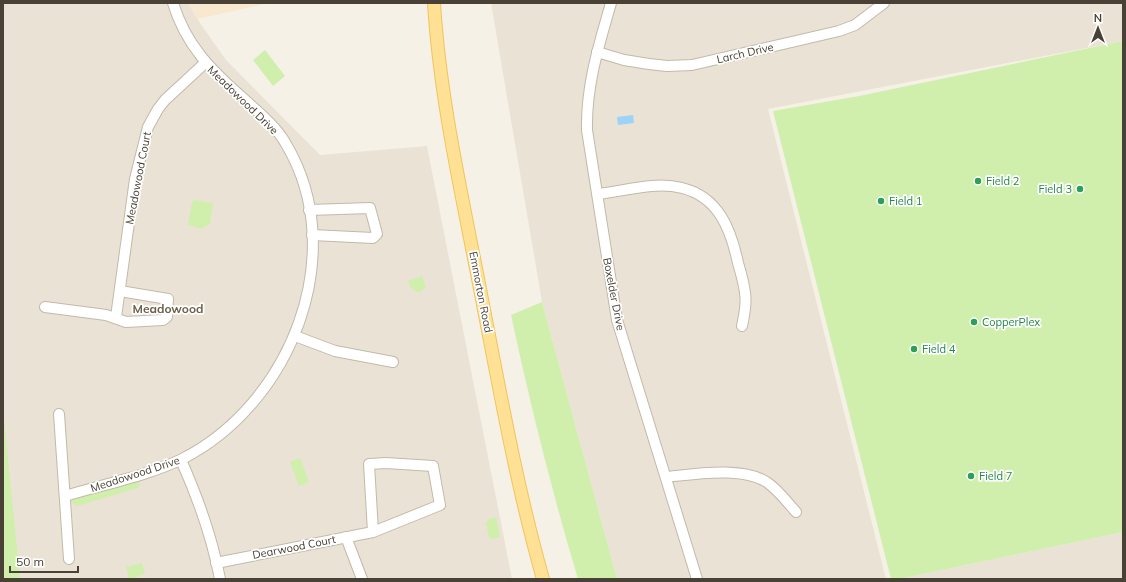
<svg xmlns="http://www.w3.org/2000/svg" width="1126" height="582" font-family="Mulish,sans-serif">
	<rect width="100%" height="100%" fill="#f5f1e7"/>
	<g fill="#eae3d5">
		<polygon points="3,3 188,3 200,23 226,60 320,155 427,146 512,579 6,579 3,485"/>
		<polygon points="491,3 1123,3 1123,41 768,109 886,579 617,579 542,302"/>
		<polygon points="1123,532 1123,579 899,579"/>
	</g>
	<polygon fill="#f9e8d0" points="188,3 270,3 198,19"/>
	<g fill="#d0eeac">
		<polygon points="1123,41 1123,532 899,579 891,579 773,111 859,96"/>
		<polygon points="265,50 285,76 273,86 253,60"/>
		<polygon points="194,200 213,203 210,224 201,229 188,225 192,202"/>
		<polygon points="422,276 426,287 420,292 417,292 410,287 408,281"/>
		<path d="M 542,302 L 617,579 L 578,579 C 552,492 530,404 511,315 Z"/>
		<polygon points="3,410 20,579 3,579"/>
		<polygon points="300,458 309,482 299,486 290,462"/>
		<polygon points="135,481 140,483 138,488 77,506 71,502 74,499"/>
		<polygon points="496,517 500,537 491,539 489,537 486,523 489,519"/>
		<polygon points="142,563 145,573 133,579 129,579 126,567"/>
	</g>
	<polygon fill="#9dd3f8" points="633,115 634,123 618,125 617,117"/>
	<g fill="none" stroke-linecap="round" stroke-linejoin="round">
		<g stroke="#c2b9a9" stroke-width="12">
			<g id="minor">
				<path d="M 611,3 C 599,45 586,85 587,130 L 617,320 L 697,579"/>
				<polyline points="597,52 624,60 649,64 667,66 692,65 839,31 855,25 884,3"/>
				<path d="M 598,194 C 625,191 655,181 682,188 C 719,197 731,230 738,263 C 741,273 744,283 745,293 C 747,304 744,316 742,326"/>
				<polyline points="309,210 370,208 377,234 373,238 312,235"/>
				<polyline points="45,307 106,315 126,322 163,320 167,317 168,299 120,291"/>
				<polyline points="116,317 135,179 148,127 158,109 165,100 205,63"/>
				<polyline points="295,336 335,351 393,362"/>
				<polyline points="59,414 69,559"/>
				<path d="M 181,460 C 198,498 212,537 220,579"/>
				<path d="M 666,477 C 695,474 744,466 768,483 C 779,491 787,502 796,512"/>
				<path d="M 65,496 C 101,485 150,475 182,459 C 291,404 351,253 286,144 C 276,126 259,113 244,99 C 212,71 186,46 173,3"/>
				<polyline points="346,537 362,579"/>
				<polyline points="216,563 373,532 440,505 433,466 386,463 369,464 373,532"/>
			</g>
		</g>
		<g stroke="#f1c45a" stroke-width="14">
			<path id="major" d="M 434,3 C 440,100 462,195 480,289 C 499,386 516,484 543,579"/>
		</g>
		<use href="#minor" stroke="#fff" stroke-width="10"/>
		<use href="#major" stroke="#ffe196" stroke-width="12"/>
	</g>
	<g fill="#2e9e5b" stroke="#fff" stroke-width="1.5">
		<circle cx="978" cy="181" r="4"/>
		<circle cx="1080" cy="189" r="4"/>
		<circle cx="881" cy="201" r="4"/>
		<circle cx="974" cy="322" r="4"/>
		<circle cx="914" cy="349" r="4"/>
		<circle cx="971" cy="476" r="4"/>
	</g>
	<g text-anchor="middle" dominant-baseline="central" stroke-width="3.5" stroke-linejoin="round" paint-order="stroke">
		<g font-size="11" fill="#494135" stroke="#fff">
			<text transform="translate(745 53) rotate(-13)">Larch Drive</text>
			<text transform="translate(243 100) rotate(44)">Meadowood Drive</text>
			<text transform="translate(138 178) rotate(-79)">Meadowood Court</text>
			<text transform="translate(481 292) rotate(79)">Emmorton Road</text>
			<text transform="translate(614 294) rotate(79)">Boxelder Drive</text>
			<text transform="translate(135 474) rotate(-18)">Meadowood Drive</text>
			<text transform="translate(294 547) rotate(-11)">Dearwood Court</text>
		</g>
		<g font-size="11" fill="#27864d" stroke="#fff" text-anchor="start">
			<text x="986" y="181">Field 2</text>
			<text x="1072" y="189" text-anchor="end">Field 3</text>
			<text x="889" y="201">Field 1</text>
			<text x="982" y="322">CopperPlex</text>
			<text x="922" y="349">Field 4</text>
			<text x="979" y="476">Field 7</text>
		</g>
		<g font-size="12" font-weight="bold" fill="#6d604b" stroke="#fff">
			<text x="168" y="308">Meadowood</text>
		</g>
	</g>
	<rect width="1126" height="582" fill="none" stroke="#494135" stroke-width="8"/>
	<g transform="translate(1098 28)" stroke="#ffffff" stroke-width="3" paint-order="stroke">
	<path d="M0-3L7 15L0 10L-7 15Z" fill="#494135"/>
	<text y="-6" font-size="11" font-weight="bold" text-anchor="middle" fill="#494135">N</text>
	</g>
	<path d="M10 566v6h68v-6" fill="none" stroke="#494135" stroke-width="2"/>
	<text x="16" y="566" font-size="12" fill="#494135" stroke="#ffffff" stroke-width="3" paint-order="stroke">50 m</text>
</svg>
